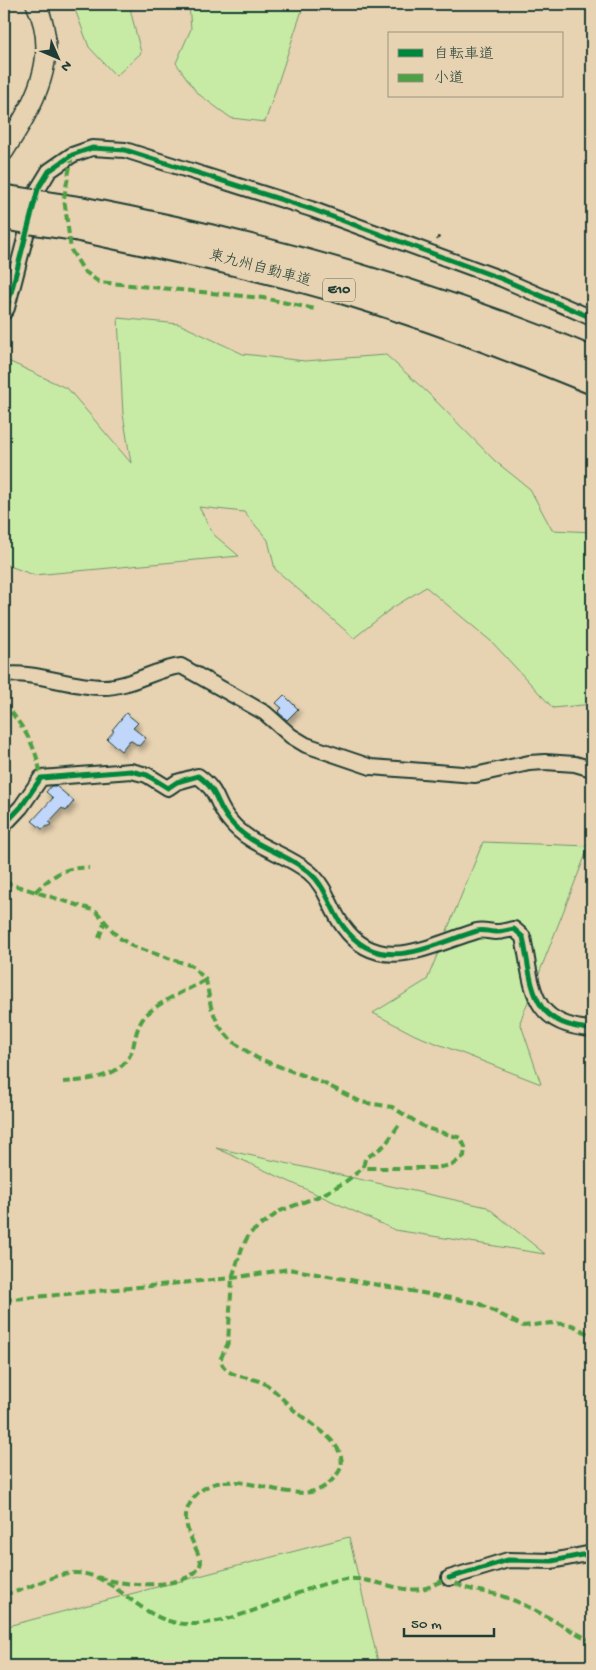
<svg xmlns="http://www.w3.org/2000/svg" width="596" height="1670" font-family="'Gochi Hand','Klee One',sans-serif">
	<defs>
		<filter id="shadow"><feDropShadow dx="3" dy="5" stdDeviation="2.5" flood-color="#0004"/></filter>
	</defs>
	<rect width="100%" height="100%" fill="#e7d2b1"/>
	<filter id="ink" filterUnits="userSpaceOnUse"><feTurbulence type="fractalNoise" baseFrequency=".02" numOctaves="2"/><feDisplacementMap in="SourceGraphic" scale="10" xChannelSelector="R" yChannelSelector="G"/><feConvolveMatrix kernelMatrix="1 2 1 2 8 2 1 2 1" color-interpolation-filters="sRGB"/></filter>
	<g filter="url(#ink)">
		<g fill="#c7eba5" stroke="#73946c">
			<polygon points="73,4 131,4 131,13 141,53 116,76 89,47"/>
			<polygon points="189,4 304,4 265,122 231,118 197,93 176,63 191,29"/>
			<polygon points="118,318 179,324 243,354 305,361 386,355 428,393 495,461 530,489 552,530 592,532 592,704 553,708 492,642 426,587 392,608 354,638 275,569 268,540 244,512 199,507 213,534 239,556 34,575 4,564 4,359 68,389 131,463 123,414"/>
			<polygon points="483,842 589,846 520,1022 541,1084 415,1035 373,1013 427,980"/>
			<polygon points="216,1148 487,1207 545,1254 395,1230"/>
			<polygon points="349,1537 379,1666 4,1666 4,1627"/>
		</g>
		<g fill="#c0d6fa" stroke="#1f3d34" filter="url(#shadow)">
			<polygon points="284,695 298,709 287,720 278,712 282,708 276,703"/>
			<polygon points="126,713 138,723 133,728 146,738 139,746 130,740 121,751 107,739 114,731 112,730"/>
			<polygon points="51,786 56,786 74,801 66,811 62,808 49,822 52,824 42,829 32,821 53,798 46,792"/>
		</g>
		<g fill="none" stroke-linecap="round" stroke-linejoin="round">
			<g stroke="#1f3d34" stroke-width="18">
				<g id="street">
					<polyline points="4,312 7,308 38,189 49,171 72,155 92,148 125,150 311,209 502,279 592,318"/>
					<path d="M 4,675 C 37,671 69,687 103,687 C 131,687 154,669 181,666 L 265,713 L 291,736 L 306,745 L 371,767 L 475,775 L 529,763 L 545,762 L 575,764 L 592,769"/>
					<path d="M 4,825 L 21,807 L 41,778 L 131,771 L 147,775 L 168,788 L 177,782 L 198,776 C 220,792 215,804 230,821 C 251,847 284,852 309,872 C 327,887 330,909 343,926 C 379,977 430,945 477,931 C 483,929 489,932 496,932 C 502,932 508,930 514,929 L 523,937 C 533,986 529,1025 592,1029"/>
					<polyline points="449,1578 508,1560 552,1561 592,1553"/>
				</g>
			</g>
			<g stroke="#1f3d34" stroke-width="22">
				<path id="secondary" d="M 4,151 C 33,105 62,58 36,4"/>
			</g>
			<g stroke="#1f3d34" stroke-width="29">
				<g id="highway">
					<path d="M 82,210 C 257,244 428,291 592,360"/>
					<path d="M 78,228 C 171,248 264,267 354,294 C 435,319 514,349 592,381"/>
				</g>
			</g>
			<polyline stroke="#1f3d34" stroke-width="2" stroke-dasharray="5 4" stroke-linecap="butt" points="437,240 438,237 442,239"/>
			<use href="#street" stroke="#e7d2b1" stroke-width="14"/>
			<use href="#secondary" stroke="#e7d2b1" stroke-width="19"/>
			<use href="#highway" stroke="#e7d2b1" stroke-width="25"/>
			<g stroke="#1f3d34" stroke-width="29" stroke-linecap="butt">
				<g id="highway-bridge">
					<polyline points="4,198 82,210"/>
					<polyline points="4,217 78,228"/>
				</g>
			</g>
			<use href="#highway-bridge" stroke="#e7d2b1" stroke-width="25"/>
			<g stroke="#4da043" stroke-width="4" stroke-dasharray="8 4" stroke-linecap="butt">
				<polyline points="72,155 64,198 71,250 84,271 99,282 263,298 315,309"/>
				<path d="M 4,702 C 23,728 37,745 41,778"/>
				<polyline points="4,882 96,911 118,937 132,946 192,966 206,980 211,1007 219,1026 232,1041 257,1058 323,1083 361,1102 392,1107 426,1128 461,1138 465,1147 464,1156 452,1165 435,1168 363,1168"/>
				<path d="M 35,892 C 52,876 64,866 89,868"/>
				<polyline points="99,938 104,923"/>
				<path d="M 63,1082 C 91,1080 128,1077 134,1043 C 136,1033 139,1022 146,1015 C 163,999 186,991 206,980"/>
				<polyline points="4,1300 232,1278 289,1269 478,1303 523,1326 552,1323 572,1325 592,1336"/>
				<path d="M 98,1577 C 119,1586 195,1592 201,1562 C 197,1548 187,1535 186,1520 C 185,1511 190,1502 195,1496 C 232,1455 299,1519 333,1479 C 336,1476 340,1471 341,1467 C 347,1443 309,1423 295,1411 C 286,1403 277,1392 267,1385 C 251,1374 228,1381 220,1360 L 228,1343 L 232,1278 L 242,1248 L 249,1234 L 280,1211 L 322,1195 L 345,1182 L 363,1168 L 365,1159 L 385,1145 L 399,1125"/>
				<path d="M 4,1594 C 29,1591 51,1573 76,1573 C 116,1573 140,1623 187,1624 C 243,1625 292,1588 346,1579 C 367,1576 401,1593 421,1589 C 430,1588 440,1581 449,1578 C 463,1592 484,1590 502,1596 C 535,1607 562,1627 592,1641"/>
			</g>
			<g stroke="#e7d2b1" stroke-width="8">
				<g id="cycleway">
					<polyline points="4,312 7,308 38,189 49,171 72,155 92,148 125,150 311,209 502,279 592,318"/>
					<path d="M 4,825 L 21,807 L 41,778 L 131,771 L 147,775 L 168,788 L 177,782 L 198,776 C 220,792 215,804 230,821 C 251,847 284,852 309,872 C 327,887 330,909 343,926 C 379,977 430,945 477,931 C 483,929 489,932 496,932 C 502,932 508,930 514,929 L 523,937 C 533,986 529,1025 592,1029"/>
					<polyline points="449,1578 508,1560 552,1561 592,1553"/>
				</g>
			</g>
			<use href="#cycleway" stroke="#00873e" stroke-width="5"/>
		</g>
	</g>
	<g text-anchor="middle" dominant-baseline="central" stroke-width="4" stroke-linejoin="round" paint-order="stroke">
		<rect fill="#e7d2b1" stroke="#5b6a5a" stroke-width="1" x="323" y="278.5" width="32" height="23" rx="4"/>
		<g font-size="14" font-weight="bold" fill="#1f3d34">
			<text x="339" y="290">E10</text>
		</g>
		<g font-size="15" fill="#1f3d34" stroke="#e7d2b1">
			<text transform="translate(260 269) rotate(15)">東九州自動車道</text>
		</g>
	</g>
	<rect width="596" height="1670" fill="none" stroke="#e7d2b1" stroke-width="20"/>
	<rect x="10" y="10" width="576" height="1650" fill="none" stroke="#1f3d34" stroke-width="2" filter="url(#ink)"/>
	<rect x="388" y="32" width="175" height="65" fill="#e7d2b1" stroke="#97967f"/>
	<rect x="398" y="49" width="25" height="8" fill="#00873e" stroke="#97967f"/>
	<text x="434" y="58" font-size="15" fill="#1f3d34">自転車道</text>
	<rect x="398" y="74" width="25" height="8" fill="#4da043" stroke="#97967f"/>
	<text x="434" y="82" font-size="15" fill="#1f3d34">小道</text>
	<g transform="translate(58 58) rotate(135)" stroke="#e7d2b1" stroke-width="4" paint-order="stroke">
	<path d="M0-4L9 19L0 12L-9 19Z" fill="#1f3d34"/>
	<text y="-8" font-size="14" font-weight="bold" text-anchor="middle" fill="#1f3d34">N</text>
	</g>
	<path d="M404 1628v8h90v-8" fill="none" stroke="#1f3d34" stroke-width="2.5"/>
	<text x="411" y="1628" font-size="15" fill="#1f3d34" stroke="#e7d2b1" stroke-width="4" paint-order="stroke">50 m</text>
</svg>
